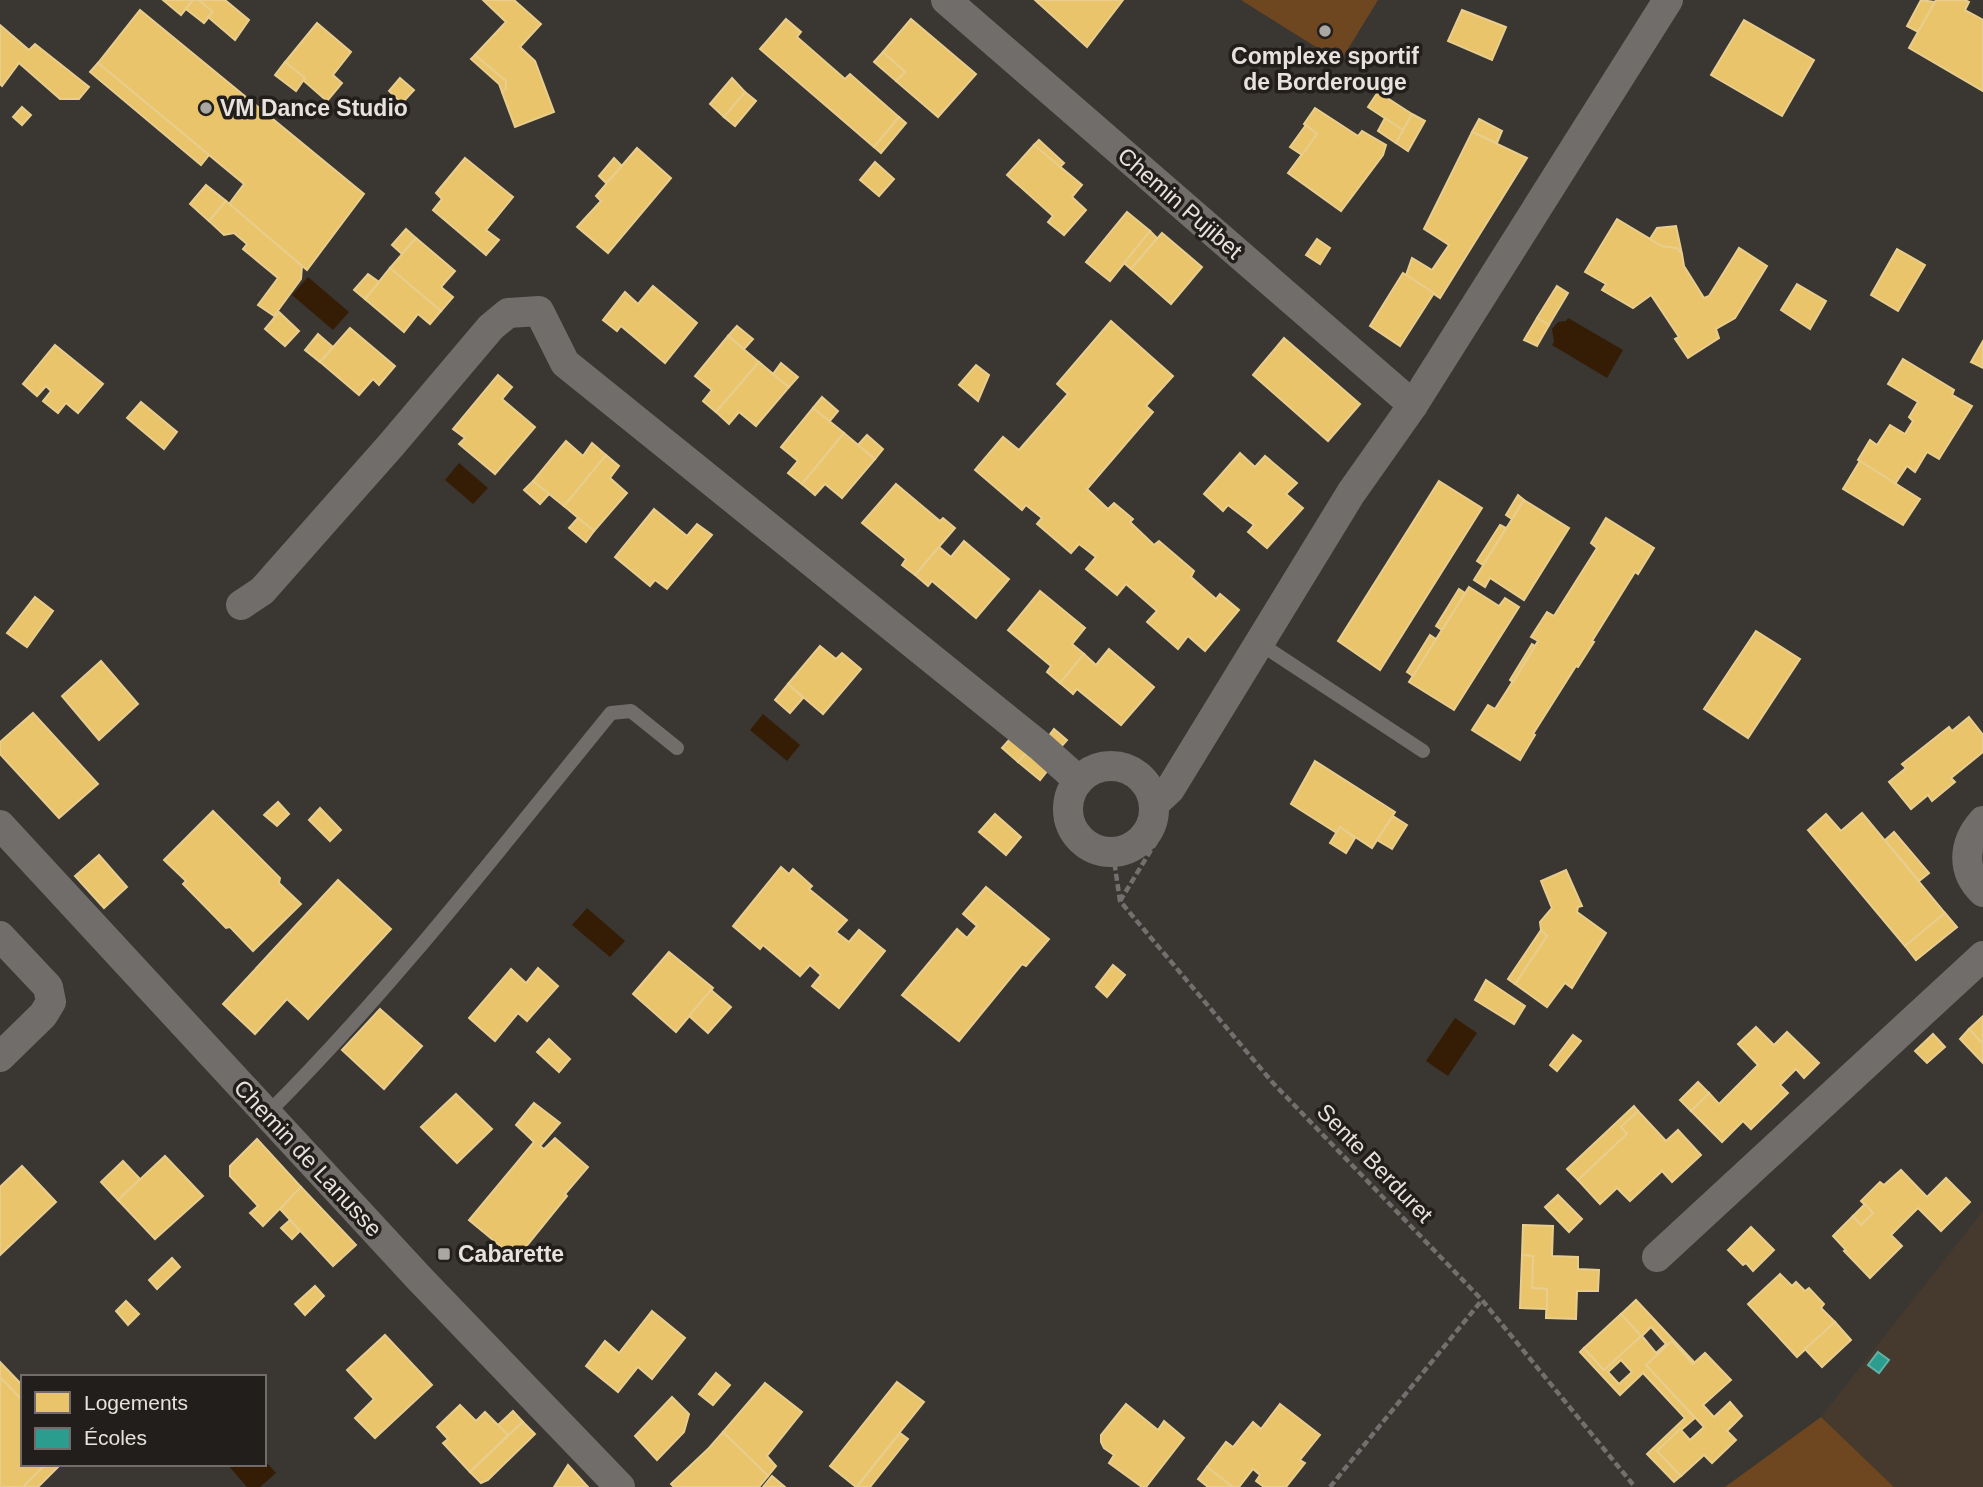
<svg xmlns="http://www.w3.org/2000/svg" width="1983" height="1487" font-family="Helvetica,sans-serif">
	<rect width="100%" height="100%" fill="#3a3632"/>
	<polygon fill="#463a2f" points="1983,1211 1983,1487 1894,1487 1821,1417"/>
	<g fill="#6e461f">
		<polygon points="1241,0 1378,0 1340,62"/>
		<polygon points="1821,1417 1894,1487 1725,1487"/>
	</g>
	<g fill="#351d05">
		<polygon points="308,277 349,312 333,330 292,295"/>
		<polygon points="1568,318 1623,350 1607,378 1552,345 1554,342 1552,329 1558,322 1566,321"/>
		<polygon points="459,463 488,488 473,504 445,480"/>
		<polygon points="763,714 800,745 787,761 750,730"/>
		<polygon points="587,908 625,941 610,957 572,925"/>
		<polygon points="1455,1018 1477,1033 1448,1076 1426,1061"/>
		<polygon points="264,1460 276,1473 260,1487 247,1487 227,1464 264,1464"/>
	</g>
	<g fill="#e9c46a" stroke="#e8cd8d" stroke-width="2" fill-rule="evenodd">
		<polygon points="163,0 193,0 181,15"/>
		<polygon points="193,0 199,0 213,12 204,23 186,9"/>
		<polygon points="199,0 225,0 249,20 235,40 208,17 213,12"/>
		<polygon points="483,0 514,0 541,24 520,47 535,61 554,112 515,127 502,92 506,89 506,81 475,55 506,22"/>
		<polygon points="1035,0 1123,0 1087,47"/>
		<polygon points="1921,0 1935,2 1918,32 1907,26"/>
		<polygon points="1936,0 1965,0 1969,2 1965,10 1983,20 1983,91 1909,48"/>
		<polygon points="140,10 364,194 307,270 229,204 244,184 98,63"/>
		<polygon points="1462,10 1506,27 1492,60 1448,41"/>
		<polygon points="786,19 801,32 797,37 845,79 850,74 899,117 874,147 760,49"/>
		<polygon points="911,19 976,74 938,117 896,81 905,72 883,52"/>
		<polygon points="1744,20 1814,60 1782,116 1711,75"/>
		<polygon points="317,23 351,52 333,75 342,83 327,101 304,81 305,78 285,62"/>
		<polygon points="0,25 29,50 35,44 89,87 79,99 60,99 19,63 2,86 0,84"/>
		<polygon points="883,52 905,72 896,81 874,62"/>
		<polygon points="475,55 506,81 506,89 502,92 499,84 471,59"/>
		<polygon points="285,62 305,78 296,91 275,75"/>
		<polygon points="98,63 209,155 201,165 90,72"/>
		<polygon points="400,78 414,90 402,103 389,91"/>
		<polygon points="732,78 745,92 724,117 710,104"/>
		<polygon points="745,92 756,101 735,126 724,117"/>
		<polygon points="1378,92 1412,114 1403,130 1368,107"/>
		<polygon points="22,107 31,115 22,125 13,117"/>
		<polygon points="1315,108 1358,136 1362,131 1386,145 1383,155 1341,211 1288,173 1317,134 1304,124"/>
		<polygon points="1412,114 1425,121 1408,151 1396,143"/>
		<polygon points="899,117 906,123 881,153 874,147"/>
		<polygon points="1385,118 1403,130 1396,143 1378,131"/>
		<polygon points="1479,119 1502,131 1497,143 1472,132"/>
		<polygon points="1306,125 1317,134 1302,155 1290,147"/>
		<polygon points="1472,132 1527,158 1440,298 1406,275 1412,258 1432,270 1449,245 1424,229"/>
		<polygon points="1039,140 1064,163 1059,168 1034,145"/>
		<polygon points="1034,145 1082,185 1072,197 1086,210 1064,235 1048,222 1053,216 1007,175"/>
		<polygon points="637,148 671,178 608,253 577,227 601,201 596,196"/>
		<polygon points="465,158 513,197 486,230 499,240 486,255 433,210 442,199 436,193"/>
		<polygon points="614,158 622,166 606,183 599,176"/>
		<polygon points="875,162 894,179 879,196 860,180"/>
		<polygon points="206,185 226,201 209,221 190,204"/>
		<polygon points="226,201 302,266 301,279 274,316 258,305 278,278 243,249 247,244 234,233 224,235 209,221"/>
		<polygon points="1127,212 1150,231 1110,281 1086,262"/>
		<polygon points="1617,219 1662,246 1677,248 1682,254 1684,266 1704,298 1709,296 1739,248 1767,266 1735,318 1716,329 1719,338 1688,358 1675,339 1679,337 1651,295 1633,308 1602,290 1606,284 1585,272"/>
		<polygon points="1676,226 1682,254 1677,248 1662,246 1650,239 1657,228"/>
		<polygon points="406,229 416,238 402,254 392,245"/>
		<polygon points="1150,231 1157,238 1131,269 1124,263"/>
		<polygon points="1162,233 1202,267 1171,304 1131,269"/>
		<polygon points="416,238 455,271 441,287 453,297 441,311 390,268"/>
		<polygon points="1317,239 1330,248 1320,264 1306,255"/>
		<polygon points="1897,249 1925,265 1898,311 1871,295"/>
		<polygon points="390,268 441,311 430,324 418,314 404,332 365,299"/>
		<polygon points="1403,273 1434,293 1400,346 1370,326"/>
		<polygon points="368,274 379,282 365,299 354,290"/>
		<polygon points="1797,284 1826,301 1810,329 1781,310"/>
		<polygon points="653,286 697,323 665,363 621,326 617,331 603,320 625,292 638,304"/>
		<polygon points="1557,286 1568,293 1549,325 1537,318"/>
		<polygon points="279,312 299,331 285,346 265,329"/>
		<polygon points="1537,318 1549,325 1537,346 1524,340"/>
		<polygon points="1111,321 1173,376 1146,406 1153,412 1087,489 1108,509 1114,503 1133,519 1130,522 1154,545 1159,541 1194,571 1191,577 1216,599 1220,594 1239,610 1205,651 1188,636 1178,649 1147,622 1157,611 1126,584 1117,595 1086,569 1096,557 1079,544 1071,553 1037,524 1042,518 1026,505 1022,510 975,470 1003,437 1019,450 1068,394 1057,384"/>
		<polygon points="737,326 753,339 744,349 728,336"/>
		<polygon points="350,328 395,366 379,385 373,379 359,395 320,362"/>
		<polygon points="318,334 333,347 320,362 305,350"/>
		<polygon points="728,336 759,362 716,412 703,401 712,390 695,376"/>
		<polygon points="1284,338 1360,404 1328,441 1253,375"/>
		<polygon points="1983,341 1983,368 1971,362"/>
		<polygon points="55,345 103,384 78,413 66,403 58,413 43,401 51,391 46,386 37,396 23,384"/>
		<polygon points="1903,359 1954,390 1952,395 1972,406 1939,459 1927,452 1915,472 1907,466 1895,484 1858,460 1870,440 1877,445 1890,425 1905,434 1913,421 1909,417 1918,402 1888,384"/>
		<polygon points="759,362 789,387 756,426 739,412 729,424 716,412"/>
		<polygon points="781,363 798,377 789,387 773,374"/>
		<polygon points="976,365 989,375 978,401 959,385"/>
		<polygon points="498,375 512,387 502,399 535,427 495,474 459,444 465,438 453,429"/>
		<polygon points="822,397 838,411 829,422 813,408"/>
		<polygon points="141,402 177,432 164,449 127,418"/>
		<polygon points="813,408 844,433 802,484 788,473 798,461 781,447"/>
		<polygon points="844,433 875,459 842,498 825,484 815,495 802,484"/>
		<polygon points="867,435 883,449 875,459 858,445"/>
		<polygon points="566,441 583,456 592,443 606,455 564,506 533,481"/>
		<polygon points="1240,453 1255,467 1265,456 1297,483 1286,494 1303,508 1267,548 1248,532 1254,525 1228,505 1223,511 1204,494"/>
		<polygon points="606,455 619,466 610,478 627,493 594,531 564,506"/>
		<polygon points="1860,461 1920,499 1903,525 1843,489"/>
		<polygon points="533,481 549,494 540,504 524,490"/>
		<polygon points="1439,481 1482,508 1380,670 1338,641"/>
		<polygon points="896,484 940,521 943,518 955,528 915,575 902,565 906,559 862,523"/>
		<polygon points="1518,495 1524,500 1512,519 1506,515"/>
		<polygon points="1524,500 1569,528 1524,600 1490,578 1485,587 1474,580"/>
		<polygon points="654,509 687,536 697,524 712,535 667,589 655,580 650,586 615,557"/>
		<polygon points="578,518 594,531 586,542 569,528"/>
		<polygon points="1606,518 1654,548 1638,574 1635,572 1592,641 1594,642 1578,667 1576,666 1533,734 1535,735 1520,760 1472,730 1488,705 1495,709 1506,692 1538,641 1531,637 1547,612 1554,616 1597,548 1591,543"/>
		<polygon points="1500,525 1506,528 1483,565 1477,561"/>
		<polygon points="964,541 1009,579 976,618 932,581 928,586 915,575 939,547 951,557"/>
		<polygon points="1469,587 1499,606 1505,598 1519,607 1454,710 1409,682"/>
		<polygon points="1459,589 1465,593 1442,630 1436,626"/>
		<polygon points="1040,591 1085,628 1072,644 1084,654 1060,683 1047,672 1051,666 1008,630"/>
		<polygon points="35,597 53,611 27,647 7,633"/>
		<polygon points="1756,631 1800,659 1748,738 1704,709"/>
		<polygon points="1430,635 1436,639 1413,676 1407,672"/>
		<polygon points="1532,644 1535,646 1513,682 1510,680"/>
		<polygon points="820,646 836,659 842,653 861,669 823,714 788,684"/>
		<polygon points="1109,649 1154,687 1121,725 1077,689 1073,694 1060,683 1084,654 1096,665"/>
		<polygon points="101,661 138,704 99,740 62,696"/>
		<polygon points="788,684 803,698 790,713 775,700"/>
		<polygon points="33,713 98,784 59,818 0,754 0,742"/>
		<polygon points="1969,717 1983,735 1983,752 1951,778 1955,782 1932,801 1928,795 1911,809 1889,782 1906,768 1902,764 1949,727 1952,731"/>
		<polygon points="1054,729 1067,740 1061,747 1048,737"/>
		<polygon points="1010,739 1026,753 1018,762 1002,748"/>
		<polygon points="1026,753 1048,770 1040,780 1018,762"/>
		<polygon points="1315,761 1395,812 1372,848 1340,827 1337,833 1291,804"/>
		<polygon points="278,802 289,814 277,826 264,815"/>
		<polygon points="320,808 341,830 330,841 309,820"/>
		<polygon points="213,811 280,878 279,883 301,904 253,951 230,927 226,928 183,884 186,881 164,860"/>
		<polygon points="1862,813 1945,913 1905,946 1808,830 1826,814 1841,831"/>
		<polygon points="995,814 1021,837 1006,855 979,832"/>
		<polygon points="1393,816 1407,825 1392,849 1377,840"/>
		<polygon points="1340,827 1355,838 1346,853 1330,843"/>
		<polygon points="1894,832 1929,873 1919,881 1885,840"/>
		<polygon points="99,855 127,887 104,908 75,876"/>
		<polygon points="781,867 789,874 793,869 812,886 809,889 847,920 836,932 849,942 859,930 885,951 839,1008 812,986 821,975 810,965 800,976 763,945 760,949 733,926"/>
		<polygon points="1566,870 1582,906 1578,907 1577,912 1606,933 1572,988 1565,983 1547,1007 1515,984 1547,936 1541,930 1540,922 1552,908 1541,881"/>
		<polygon points="338,880 391,929 308,1019 287,999 255,1034 223,1004"/>
		<polygon points="986,887 1049,939 1026,966 1022,964 959,1041 902,995 957,929 967,938 977,926 963,914"/>
		<polygon points="1945,913 1957,927 1916,960 1905,946"/>
		<polygon points="1541,930 1547,936 1515,984 1508,979"/>
		<polygon points="669,952 713,988 676,1032 633,994"/>
		<polygon points="1113,965 1125,975 1107,997 1096,987"/>
		<polygon points="538,968 558,986 527,1021 518,1013 495,1041 469,1018 511,969 526,983"/>
		<polygon points="1486,980 1525,1006 1514,1024 1475,1000"/>
		<polygon points="711,990 731,1007 708,1033 689,1016"/>
		<polygon points="380,1009 422,1046 384,1089 342,1050"/>
		<polygon points="1983,1016 1983,1044 1969,1029"/>
		<polygon points="1756,1027 1774,1045 1787,1032 1819,1063 1804,1078 1796,1069 1780,1085 1788,1093 1751,1129 1743,1121 1722,1142 1691,1111 1709,1093 1719,1104 1758,1065 1738,1044"/>
		<polygon points="1969,1029 1983,1044 1983,1063 1960,1039"/>
		<polygon points="1933,1034 1945,1047 1927,1063 1915,1051"/>
		<polygon points="1573,1035 1581,1041 1557,1071 1550,1065"/>
		<polygon points="549,1039 570,1059 559,1072 537,1052"/>
		<polygon points="1698,1082 1709,1093 1691,1111 1680,1100"/>
		<polygon points="456,1094 492,1129 457,1163 421,1127"/>
		<polygon points="534,1103 560,1123 540,1146 544,1149 555,1138 588,1167 565,1194 567,1196 516,1259 469,1220 534,1142 516,1125"/>
		<polygon points="1634,1106 1638,1111 1621,1127 1627,1134 1578,1180 1567,1169"/>
		<polygon points="1638,1111 1666,1141 1678,1130 1701,1155 1672,1182 1662,1171 1630,1201 1617,1188 1600,1204 1578,1180 1627,1134 1621,1127"/>
		<polygon points="257,1139 301,1187 263,1226 250,1213 258,1206 230,1176 230,1166"/>
		<polygon points="165,1156 203,1196 155,1239 118,1200"/>
		<polygon points="123,1161 140,1179 118,1200 101,1182"/>
		<polygon points="22,1166 56,1202 0,1255 0,1187"/>
		<polygon points="1901,1170 1927,1197 1946,1178 1970,1202 1941,1231 1918,1208 1891,1235 1902,1246 1870,1278 1844,1251 1846,1250 1833,1236 1853,1216 1861,1225 1873,1213 1861,1201 1880,1182 1884,1185"/>
		<polygon points="301,1187 356,1245 333,1266 280,1209"/>
		<polygon points="1558,1195 1582,1219 1569,1232 1545,1207"/>
		<polygon points="1865,1204 1873,1213 1861,1225 1853,1216"/>
		<polygon points="290,1220 300,1231 292,1239 281,1228"/>
		<polygon points="1523,1225 1553,1226 1552,1256 1578,1257 1578,1269 1599,1270 1598,1291 1577,1291 1576,1319 1546,1318 1547,1289 1532,1288 1533,1256 1522,1255"/>
		<polygon points="1751,1227 1774,1250 1753,1271 1746,1263 1743,1265 1728,1250"/>
		<polygon points="1522,1255 1533,1256 1532,1288 1547,1289 1547,1309 1520,1308"/>
		<polygon points="172,1258 180,1267 157,1289 149,1280"/>
		<polygon points="1780,1274 1792,1286 1796,1282 1805,1291 1809,1288 1824,1304 1821,1308 1835,1322 1797,1357 1748,1304"/>
		<polygon points="315,1286 324,1296 305,1315 295,1304"/>
		<path d="M 1636,1300 L 1695,1363 L 1693,1364 L 1672,1341 L 1646,1365 L 1695,1418 L 1657,1451 L 1681,1476 L 1674,1482 L 1647,1454 L 1685,1418 L 1643,1373 L 1620,1395 L 1580,1352 L 1584,1348 L 1604,1370 L 1641,1336 L 1621,1314 ZM 1651,1327 L 1666,1344 L 1656,1353 L 1642,1336 ZM 1621,1360 L 1632,1372 L 1619,1384 L 1608,1372 Z"/>
		<polygon points="126,1301 139,1314 128,1325 116,1311"/>
		<polygon points="652,1311 685,1338 652,1379 638,1367 618,1392 586,1366 605,1341 619,1353"/>
		<polygon points="1621,1314 1641,1336 1604,1370 1584,1348"/>
		<polygon points="1835,1322 1851,1340 1822,1367 1805,1349"/>
		<polygon points="385,1335 432,1385 375,1438 355,1418 374,1399 347,1370"/>
		<polygon points="1672,1341 1693,1364 1705,1353 1731,1380 1703,1405 1714,1417 1730,1402 1742,1416 1727,1431 1736,1440 1712,1463 1704,1455 1681,1476 1657,1451 1680,1429 1690,1440 1704,1427 1646,1365"/>
		<polygon points="0,1362 23,1386 23,1401 0,1377"/>
		<polygon points="716,1373 730,1385 713,1405 699,1394"/>
		<polygon points="0,1377 23,1401 23,1464 46,1464 23,1487 0,1487"/>
		<polygon points="897,1382 924,1402 856,1487 830,1466"/>
		<polygon points="765,1383 802,1412 767,1456 776,1466 768,1476 723,1432"/>
		<polygon points="672,1397 689,1414 684,1432 657,1460 635,1436"/>
		<polygon points="1126,1404 1158,1430 1164,1421 1184,1438 1146,1487 1142,1487 1109,1463 1114,1455 1104,1448 1101,1442 1101,1435"/>
		<polygon points="1280,1404 1320,1435 1300,1460 1305,1463 1286,1487 1264,1487 1256,1481 1260,1475 1253,1469 1239,1487 1233,1487 1207,1467 1226,1442 1233,1447 1253,1422 1261,1429"/>
		<polygon points="460,1405 476,1421 485,1412 508,1435 470,1472 443,1443 448,1439 437,1427"/>
		<polygon points="513,1411 523,1422 508,1435 498,1425"/>
		<polygon points="523,1422 535,1434 488,1480 481,1483 470,1472"/>
		<polygon points="723,1432 768,1476 759,1487 674,1487 671,1484 709,1448"/>
		<polygon points="900,1433 908,1439 870,1487 857,1487"/>
		<polygon points="46,1464 61,1464 38,1487 23,1487"/>
		<polygon points="568,1465 588,1487 554,1487"/>
		<polygon points="1207,1467 1233,1487 1208,1487 1198,1479"/>
		<polygon points="772,1476 785,1487 763,1487"/>
	</g>
	<polygon fill="#2a9d8f" stroke="#63b2a7" stroke-width="2" points="1878,1352 1889,1360 1879,1373 1868,1365"/>
	<g fill="none" stroke-linecap="round" stroke-linejoin="round">
		<g stroke="#72706e" stroke-width="4.5" stroke-dasharray="7 3.5" stroke-linecap="butt">
			<polyline points="1113,853 1120,901 1273,1083 1482,1300 1635,1487"/>
			<polyline points="1120,901 1159,837"/>
			<polyline points="1330,1487 1482,1300"/>
		</g>
		<g stroke="#706d6b" stroke-width="14">
			<polyline points="1259,643 1423,751"/>
			<path d="M 267,1114 C 392,989 500,849 611,713 L 631,711 L 677,748"/>
		</g>
		<g stroke="#706d6b" stroke-width="30">
			<polyline points="946,0 1413,405"/>
			<polyline points="241,605 262,591 392,444 491,327 508,313 539,311 565,363 1040,746 1078,780"/>
			<circle cx="1111" cy="809" r="43"/>
			<polyline points="1154,804 1170,789 1351,493 1413,405 1668,0"/>
			<path d="M 1983,821 C 1963,843 1961,871 1983,892"/>
			<polyline points="0,825 419,1278 620,1487"/>
			<polyline points="0,936 48,987 51,1002 43,1015 0,1057"/>
			<polyline points="1657,1257 1983,956"/>
		</g>
	</g>
	<g fill="#aaa6a2" stroke="#221e1b" stroke-width="2.5">
		<circle cx="1325" cy="31" r="7"/>
		<circle cx="206" cy="108" r="7"/>
		<rect x="437" y="1247" width="14" height="14" rx="3.5"/>
	</g>
	<g text-anchor="middle" dominant-baseline="central" stroke-width="7" stroke-linejoin="round" paint-order="stroke">
		<g font-size="23" font-weight="bold" fill="#e7e2de" stroke="#221e1b" text-anchor="start">
			<text x="1325" y="56" text-anchor="middle">Complexe sportif<tspan x="1325" dy="26">de Borderouge</tspan></text>
			<text x="220" y="108">VM Dance Studio</text>
			<text x="458" y="1254">Cabarette</text>
		</g>
		<g font-size="23" fill="#e7e2de" stroke="#221e1b">
			<text transform="translate(1180 203) rotate(41)">Chemin Pujibet</text>
			<text transform="translate(308 1158) rotate(47)">Chemin de Lanusse</text>
			<text transform="translate(1375 1163) rotate(46)">Sente Berduret</text>
		</g>
	</g>
	<rect x="21" y="1375" width="245" height="91" fill="#221e1b" stroke="#716c69" stroke-width="2"/>
	<rect x="35" y="1392" width="35" height="21" fill="#e9c46a" stroke="#716c69" stroke-width="2"/>
	<text x="84" y="1410" font-size="21" fill="#e7e2de">Logements</text>
	<rect x="35" y="1428" width="35" height="21" fill="#2a9d8f" stroke="#716c69" stroke-width="2"/>
	<text x="84" y="1445" font-size="21" fill="#e7e2de">Écoles</text>
</svg>
